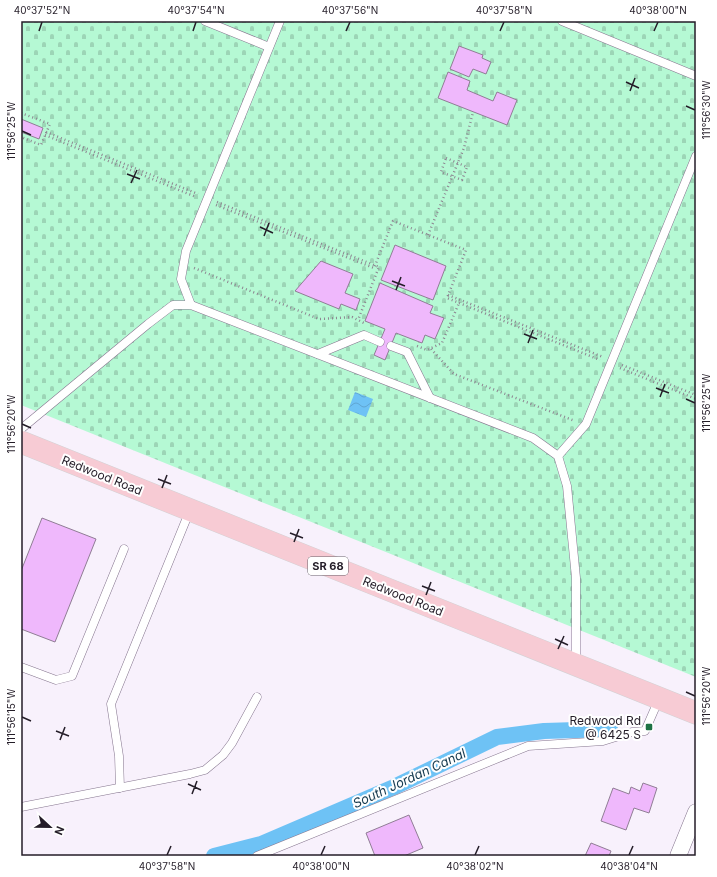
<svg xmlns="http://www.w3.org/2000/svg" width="717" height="877" font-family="Inter,sans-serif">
	<defs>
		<pattern id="cemetery-stones" width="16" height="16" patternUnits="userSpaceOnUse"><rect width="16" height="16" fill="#b5f9d4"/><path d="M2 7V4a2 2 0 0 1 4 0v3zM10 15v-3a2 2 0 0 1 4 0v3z" fill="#9cd5b6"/></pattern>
		<pattern id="water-waves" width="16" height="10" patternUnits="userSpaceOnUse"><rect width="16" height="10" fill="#6ec2f5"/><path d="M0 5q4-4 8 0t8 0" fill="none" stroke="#5fa6d2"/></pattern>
	</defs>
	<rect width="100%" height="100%" fill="#f8f1fc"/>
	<polygon fill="url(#cemetery-stones)" points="21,21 696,21 696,677 21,405"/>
	<polygon fill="url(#water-waves)" points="355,392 373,399 366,417 348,410"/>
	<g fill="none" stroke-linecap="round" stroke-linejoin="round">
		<polyline stroke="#6ec2f5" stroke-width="16" points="214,856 261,844 394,787 497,737 544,731 610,729"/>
	</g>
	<g fill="#efb8fc" stroke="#907d95">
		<polygon points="459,46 483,55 482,58 491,62 486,74 473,69 469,77 450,69"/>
		<polygon points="448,72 470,81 467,90 493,101 497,92 517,100 507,125 438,98"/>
		<polygon points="21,119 43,128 39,139 21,132"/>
		<polygon points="395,245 446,266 433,300 381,280"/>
		<polygon points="321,261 353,274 345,293 360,299 356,310 341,304 339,309 295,291"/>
		<polygon points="380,283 433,306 430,313 444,318 435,339 425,335 422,343 396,333 385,360 374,355 385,329 365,321"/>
		<polygon points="42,518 96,539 55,642 21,629 21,571"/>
		<polygon points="643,783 657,788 649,813 634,808 626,830 601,821 613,788 629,794 631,787 640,791"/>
		<polygon points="409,815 423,848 404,856 375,856 366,833"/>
		<polygon points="591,843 611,851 609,856 585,856"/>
	</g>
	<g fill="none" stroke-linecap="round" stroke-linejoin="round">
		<g stroke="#86768f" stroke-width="9">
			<g id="service">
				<polyline points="205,21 269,47"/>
				<polyline points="562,21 696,76"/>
				<polyline points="191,305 181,279 186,251 280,21"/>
				<polyline points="391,346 407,352 430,398"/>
				<polyline points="318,354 364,335 380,342"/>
				<polyline points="21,429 148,324 173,305 191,305 533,438 558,456 567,486 576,578 576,663"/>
				<polyline points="558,456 586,424 696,156"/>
				<polyline points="21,667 56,680 72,676 124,549"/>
				<polyline points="120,788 119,756 111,704 190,510"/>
				<polyline points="21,807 190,774 205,770 223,755 232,743 257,697"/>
				<polyline points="257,856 528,746 603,741 632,732 645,731 659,699"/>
			</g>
		</g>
		<g stroke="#86768f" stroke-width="17">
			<polyline id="minor" points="678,856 696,812"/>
		</g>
		<g stroke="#d3d2d4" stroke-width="23">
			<polyline id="primary" points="21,442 696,713"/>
		</g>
		<g stroke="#8d8691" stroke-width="2.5" stroke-dasharray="1 3" stroke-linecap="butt">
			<polyline points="21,113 50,124 41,145 21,137"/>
			<polyline points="46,132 198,194"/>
			<polyline points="45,135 196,197"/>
			<polygon points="446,158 467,167 462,180 441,172"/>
			<polyline points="217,202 379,267 358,320"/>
			<polyline points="216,205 374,268 393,221 466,250 447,298 600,360"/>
			<polyline points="428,235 464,148 473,112"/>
			<polyline points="194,268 319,319 352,317 364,323"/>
			<polyline points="448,295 603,357"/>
			<polyline points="417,346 427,350 442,343 459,303"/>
			<polyline points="431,349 454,374 575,421"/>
			<polyline points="622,365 696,395"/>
			<polyline points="620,368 696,399"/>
		</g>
		<use href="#service" stroke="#fff" stroke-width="8"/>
		<use href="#minor" stroke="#fff" stroke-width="16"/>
		<use href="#primary" stroke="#f7cbd4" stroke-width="22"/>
	</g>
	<path fill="none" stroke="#241d28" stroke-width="1.5" d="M 39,31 L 42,22M 193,31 L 196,22M 346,31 L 350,22M 500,31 L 504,22M 654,31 L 658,22M 626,82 L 639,88M 630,91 L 635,78M 686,106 L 695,110M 22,131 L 31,135M 127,174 L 140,179M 131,183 L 137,170M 260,227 L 273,233M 264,236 L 269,223M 392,281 L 405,286M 396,290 L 401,277M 524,334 L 537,339M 528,343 L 533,330M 656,388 L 669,393M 660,397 L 665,384M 686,399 L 695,403M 22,424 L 31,428M 158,479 L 171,484M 162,488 L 167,475M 290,533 L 303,538M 294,542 L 299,529M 422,586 L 435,591M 426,595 L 431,582M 555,639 L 568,645M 558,649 L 564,636M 686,692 L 695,696M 22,717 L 31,721M 56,731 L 69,736M 60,740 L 65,727M 188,784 L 201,790M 192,794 L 197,781M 167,855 L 171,846M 321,855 L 325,846M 475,855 L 479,846M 629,855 L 633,846"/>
	<rect fill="#1e7244" stroke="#fff" stroke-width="1.5" x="645" y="723" width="8" height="8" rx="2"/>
	<g text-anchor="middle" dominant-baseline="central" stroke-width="4" stroke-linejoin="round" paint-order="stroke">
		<rect fill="#fff" stroke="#666168" stroke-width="1" x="308" y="557" width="40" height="18" rx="3"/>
		<g font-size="11" font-weight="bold" fill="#241d28">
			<text x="328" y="566">SR 68</text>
		</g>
		<g font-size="12" fill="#241d28" stroke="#fff">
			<text transform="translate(102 475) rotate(22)">Redwood Road</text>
			<text transform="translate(403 596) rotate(22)">Redwood Road</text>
		</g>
		<g font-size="12" fill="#241d28" stroke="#fff" text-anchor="end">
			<text x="641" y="720">Redwood Rd<tspan x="641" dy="14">@ 6425 S</tspan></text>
		</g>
		<g font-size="13" font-style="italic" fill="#173b50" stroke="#fff">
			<text transform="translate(409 778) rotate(-25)">South Jordan Canal</text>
		</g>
	</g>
	<rect width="717" height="877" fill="none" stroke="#ffffff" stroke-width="44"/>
	<g transform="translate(50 827) rotate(112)" stroke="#ffffff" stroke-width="3" paint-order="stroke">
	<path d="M0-3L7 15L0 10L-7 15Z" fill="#241d28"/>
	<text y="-6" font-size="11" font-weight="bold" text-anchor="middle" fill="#241d28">N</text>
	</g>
	<rect x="22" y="22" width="673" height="833" fill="none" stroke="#241d28" stroke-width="1.5"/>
	<g font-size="10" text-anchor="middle" fill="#241d28">
		<text x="42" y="14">40°37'52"N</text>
		<text x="196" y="14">40°37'54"N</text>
		<text x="350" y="14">40°37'56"N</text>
		<text x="504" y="14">40°37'58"N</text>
		<text x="658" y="14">40°38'00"N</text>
		<text transform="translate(706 110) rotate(-90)" y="4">111°56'30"W</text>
		<text transform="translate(11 131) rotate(-90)" y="4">111°56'25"W</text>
		<text transform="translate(706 403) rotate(-90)" y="4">111°56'25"W</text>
		<text transform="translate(11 424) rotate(-90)" y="4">111°56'20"W</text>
		<text transform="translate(706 696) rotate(-90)" y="4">111°56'20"W</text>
		<text transform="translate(11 717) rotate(-90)" y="4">111°56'15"W</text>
		<text x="167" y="870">40°37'58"N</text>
		<text x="321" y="870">40°38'00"N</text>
		<text x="475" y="870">40°38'02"N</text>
		<text x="629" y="870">40°38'04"N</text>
	</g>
</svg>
